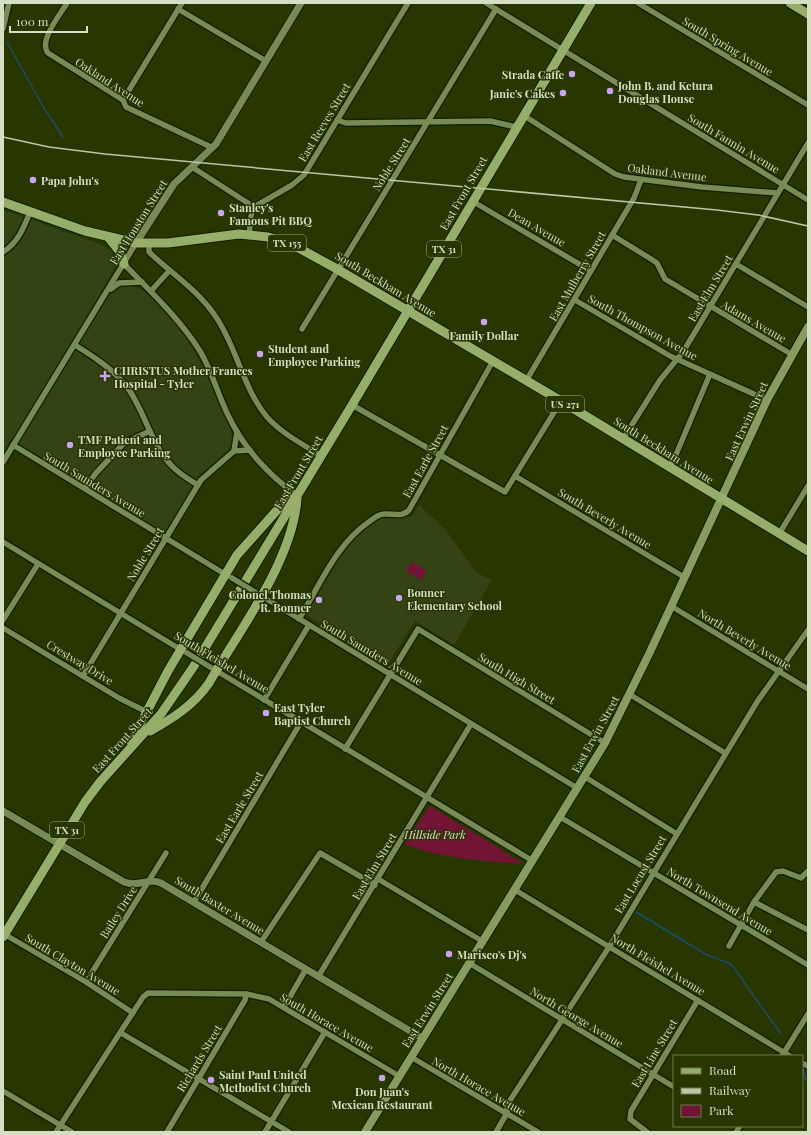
<svg xmlns="http://www.w3.org/2000/svg" width="811" height="1135" font-family="'Playfair Display',serif">
	<rect width="100%" height="100%" fill="#283700"/>
	<g fill="#344314">
		<polygon points="3,210 100,244 112,251 117,258 117,264 100,294 106,298 116,289 128,285 144,290 178,325 202,365 231,428 232,443 226,454 200,474 166,531 161,532 11,440 3,453"/>
		<polygon points="419,505 445,529 477,573 492,580 454,645 415,621 388,664 306,615 344,550 353,538 379,519 411,517"/>
	</g>
	<g fill="#731437">
		<polygon points="412,562 427,571 421,580 406,571"/>
		<path d="M 430,806 L 524,864 C 483,861 443,859 404,844 Z"/>
	</g>
	<g fill="none" stroke-linecap="round" stroke-linejoin="round">
		<g stroke="#1b4c70" stroke-width="1.5">
			<polyline points="7,42 45,110 63,137"/>
			<polyline points="636,912 707,955 731,964 781,1034"/>
			<polyline points="803,1068 805,1078 808,1082"/>
		</g>
		<g stroke="#141c02" stroke-width="8">
			<g id="minor">
				<path d="M 67,3 C 60,15 38,41 48,53 L 123,100 L 126,107 L 213,148"/>
				<polyline points="486,3 808,200"/>
				<polyline points="638,3 808,105"/>
				<polyline points="178,9 266,61"/>
				<polyline points="3,29 9,3"/>
				<polyline points="123,100 182,3"/>
				<polyline points="523,115 615,174 624,177 702,187 778,193"/>
				<polyline points="337,120 346,123 490,121 516,127"/>
				<polyline points="192,167 254,207"/>
				<polyline points="472,201 591,271"/>
				<polyline points="249,235 251,216 254,207 292,185 304,175 408,3"/>
				<polyline points="612,235 651,259 657,263 665,279 791,354"/>
				<path d="M 149,243 L 149,252 C 172,274 198,290 216,317 C 237,348 243,388 267,417 C 282,434 303,444 321,456"/>
				<path d="M 3,252 C 18,243 24,227 30,212"/>
				<path d="M 124,264 C 151,292 179,318 200,351 C 212,371 218,395 228,415 C 243,447 269,476 297,495"/>
				<polyline points="736,264 808,307"/>
				<polyline points="111,289 119,283 142,282"/>
				<polyline points="151,291 169,271"/>
				<polyline points="575,300 670,356 767,400"/>
				<polyline points="302,329 496,9"/>
				<path d="M 75,345 C 94,357 113,369 127,387 C 145,411 150,443 171,465 C 179,474 188,479 198,485"/>
				<polyline points="526,381 634,198 641,180"/>
				<polyline points="352,405 505,492 561,401"/>
				<polyline points="623,439 660,380 683,352 808,143"/>
				<polyline points="13,445 228,576"/>
				<polyline points="234,451 250,450"/>
				<polyline points="3,462 136,243"/>
				<polyline points="669,467 675,457 710,374"/>
				<polyline points="515,476 684,577"/>
				<polyline points="85,488 96,473 124,443 150,431"/>
				<polyline points="779,534 808,486"/>
				<polyline points="3,542 183,651"/>
				<polyline points="260,595 577,788"/>
				<polyline points="671,606 808,689"/>
				<path d="M 299,619 C 320,585 336,544 370,521 C 374,518 379,514 384,514 C 394,513 401,518 409,510 L 493,361"/>
				<polyline points="3,620 38,564"/>
				<polyline points="3,628 119,698 147,712"/>
				<polyline points="210,667 533,861"/>
				<polyline points="83,676 201,480 234,451 237,432"/>
				<polyline points="629,694 725,753"/>
				<polyline points="264,700 309,625"/>
				<polyline points="345,749 418,629 605,743"/>
				<polyline points="585,777 677,834"/>
				<polyline points="560,817 808,965"/>
				<polyline points="378,879 482,941"/>
				<polyline points="515,890 790,1056"/>
				<polyline points="194,902 301,722"/>
				<polyline points="754,902 808,930"/>
				<polyline points="4,934 86,982 133,1013"/>
				<polyline points="261,942 320,853 375,885"/>
				<polyline points="729,946 754,902 776,872 783,871 801,878 808,871"/>
				<polyline points="469,963 674,1087"/>
				<polyline points="318,977 471,724"/>
				<polyline points="86,982 166,853"/>
				<polyline points="284,1007 306,969"/>
				<polyline points="121,1033 289,1132"/>
				<polyline points="782,1056 808,1014"/>
				<polyline points="411,1057 538,1132"/>
				<polyline points="802,1063 808,1066"/>
				<polyline points="3,1091 72,1132"/>
				<polyline points="56,1132 143,997 148,993 246,994 269,999 399,1076"/>
				<polyline points="167,1132 245,1000 246,994"/>
				<polyline points="265,1132 325,1032"/>
				<polyline points="496,1132 507,1113 507,1105 609,947 757,702 808,630"/>
				<polyline points="647,1132 630,1119 631,1111 698,1000"/>
				<polyline points="736,1132 740,1126"/>
			</g>
		</g>
		<g stroke="#141c02" stroke-width="9">
			<g id="tertiary">
				<polyline points="136,243 174,184 216,144 301,3"/>
				<path d="M 3,811 L 124,882 C 139,888 148,877 161,883 L 422,1038"/>
			</g>
		</g>
		<g stroke="#141c02" stroke-width="10">
			<polyline id="secondary" points="365,1132 605,743 649,654 767,400 808,327"/>
		</g>
		<g stroke="#141c02" stroke-width="11">
			<g id="primary">
				<polyline points="790,3 808,14"/>
				<polyline points="3,202 85,231 136,243 168,243 239,234 268,237 295,246 337,269 561,401 808,551"/>
				<polyline points="108,237 120,252 124,264"/>
				<path d="M 150,731 C 172,719 194,705 209,683 C 240,629 292,562 297,499"/>
				<polyline points="131,742 168,671 237,555 278,509 295,497"/>
				<polyline points="3,937 85,802 100,782 161,714 194,666 352,405 591,3"/>
			</g>
		</g>
		<use href="#minor" stroke="#788b55" stroke-width="5.5"/>
		<use href="#tertiary" stroke="#788b55" stroke-width="7"/>
		<use href="#secondary" stroke="#879c5f" stroke-width="8"/>
		<use href="#primary" stroke="#95ae69" stroke-width="9"/>
		<polyline stroke="#bbc8a7" stroke-width="1.5" points="3,137 49,147 105,154 717,210 758,215 808,226"/>
		<g stroke="#141c02" stroke-width="8" stroke-linecap="butt">
			<g id="minor-bridge">
				<polyline points="232,578 255,592"/>
				<polyline points="187,653 210,667"/>
			</g>
		</g>
		<use href="#minor-bridge" stroke="#788b55" stroke-width="5.5"/>
	</g>
	<g fill="#c7a6ef" stroke="#283700" stroke-width="1.5">
		<circle cx="572" cy="74" r="4"/>
		<circle cx="610" cy="91" r="4"/>
		<circle cx="563" cy="93" r="4"/>
		<circle cx="33" cy="180" r="4"/>
		<circle cx="221" cy="213" r="4"/>
		<circle cx="484" cy="322" r="4"/>
		<circle cx="260" cy="354" r="4"/>
		<path d="M103 370h4v4h4v4h-4v4h-4v-4h-4v-4h4z"/>
		<circle cx="70" cy="445" r="4"/>
		<circle cx="399" cy="598" r="4"/>
		<circle cx="319" cy="600" r="4"/>
		<circle cx="266" cy="713" r="4"/>
		<circle cx="449" cy="954" r="4"/>
		<circle cx="382" cy="1078" r="4"/>
		<circle cx="211" cy="1080" r="4"/>
	</g>
	<g text-anchor="middle" dominant-baseline="central" stroke-width="3" stroke-linejoin="round" paint-order="stroke">
		<g fill="#283700" stroke="#a0ad88" stroke-width="1">
			<rect x="268" y="235" width="38" height="16" rx="3"/>
			<rect x="427" y="241" width="34" height="16" rx="3"/>
			<rect x="546" y="396" width="38" height="16" rx="3"/>
			<rect x="50" y="822" width="34" height="16" rx="3"/>
		</g>
		<g font-size="10" font-weight="bold" fill="#d3dfc2">
			<text x="287" y="243">TX 155</text>
			<text x="444" y="249">TX 31</text>
			<text x="565" y="404">US 271</text>
			<text x="67" y="830">TX 31</text>
		</g>
		<g font-size="11" fill="#d3dfc2" stroke="#283700">
			<text transform="translate(728 46) rotate(31)">South Spring Avenue</text>
			<text transform="translate(110 82) rotate(33)">Oakland Avenue</text>
			<text transform="translate(324 122) rotate(-59)">East Reeves Street</text>
			<text transform="translate(734 143) rotate(31)">South Fannin Avenue</text>
			<text transform="translate(391 164) rotate(-58)">Noble Street</text>
			<text transform="translate(667 172) rotate(7)">Oakland Avenue</text>
			<text transform="translate(463 193) rotate(-60)">East Front Street</text>
			<text transform="translate(138 222) rotate(-58)">East Houston Street</text>
			<text transform="translate(537 227) rotate(30)">Dean Avenue</text>
			<text transform="translate(577 276) rotate(-60)">East Mulberry Street</text>
			<text transform="translate(386 284) rotate(31)">South Beckham Avenue</text>
			<text transform="translate(710 288) rotate(-59)">East Elm Street</text>
			<text transform="translate(754 321) rotate(30)">Adams Avenue</text>
			<text transform="translate(643 327) rotate(29)">South Thompson Avenue</text>
			<text transform="translate(746 421) rotate(-65)">East Erwin Street</text>
			<text transform="translate(664 450) rotate(32)">South Beckham Avenue</text>
			<text transform="translate(425 461) rotate(-61)">East Earle Street</text>
			<text transform="translate(298 472) rotate(-59)">East Front Street</text>
			<text transform="translate(95 484) rotate(31)">South Saunders Avenue</text>
			<text transform="translate(605 518) rotate(31)">South Beverly Avenue</text>
			<text transform="translate(145 554) rotate(-59)">Noble Street</text>
			<text transform="translate(745 639) rotate(31)">North Beverly Avenue</text>
			<text transform="translate(372 652) rotate(31)">South Saunders Avenue</text>
			<text transform="translate(80 662) rotate(31)">Crestway Drive</text>
			<text transform="translate(222 662) rotate(31)">South Fleishel Avenue</text>
			<text transform="translate(517 678) rotate(31)">South High Street</text>
			<text transform="translate(595 734) rotate(-61)">East Erwin Street</text>
			<text transform="translate(122 740) rotate(-48)">East Front Street</text>
			<text transform="translate(239 807) rotate(-59)">East Earle Street</text>
			<text transform="translate(374 866) rotate(-59)">East Elm Street</text>
			<text transform="translate(640 874) rotate(-59)">East Locust Street</text>
			<text transform="translate(720 901) rotate(31)">North Townsend Avenue</text>
			<text transform="translate(220 905) rotate(31)">South Baxter Avenue</text>
			<text transform="translate(118 912) rotate(-58)">Bailey Drive</text>
			<text transform="translate(73 964) rotate(31)">South Clayton Avenue</text>
			<text transform="translate(658 964) rotate(31)">North Fleishel Avenue</text>
			<text transform="translate(427 1010) rotate(-58)">East Erwin Street</text>
			<text transform="translate(577 1017) rotate(31)">North George Avenue</text>
			<text transform="translate(327 1022) rotate(30)">South Horace Avenue</text>
			<text transform="translate(654 1053) rotate(-59)">East Line Street</text>
			<text transform="translate(199 1058) rotate(-59)">Richards Street</text>
			<text transform="translate(479 1086) rotate(30)">North Horace Avenue</text>
		</g>
		<g font-size="11" font-weight="bold" fill="#d3dfc2" stroke="#283700" text-anchor="start">
			<text x="564" y="74" text-anchor="end">Strada Caffe</text>
			<text x="618" y="85">John B. and Ketura<tspan x="618" dy="13">Douglas House</tspan></text>
			<text x="555" y="93" text-anchor="end">Janie's Cakes</text>
			<text x="41" y="180">Papa John's</text>
			<text x="229" y="207">Stanley's<tspan x="229" dy="13">Famous Pit BBQ</tspan></text>
			<text x="484" y="335" text-anchor="middle">Family Dollar</text>
			<text x="268" y="348">Student and<tspan x="268" dy="13">Employee Parking</tspan></text>
			<text x="114" y="370">CHRISTUS Mother Frances<tspan x="114" dy="13">Hospital - Tyler</tspan></text>
			<text x="78" y="439">TMF Patient and<tspan x="78" dy="13">Employee Parking</tspan></text>
			<text x="407" y="592">Bonner<tspan x="407" dy="13">Elementary School</tspan></text>
			<text x="311" y="594" text-anchor="end">Colonel Thomas<tspan x="311" dy="13">R. Bonner</tspan></text>
			<text x="274" y="707">East Tyler<tspan x="274" dy="13">Baptist Church</tspan></text>
			<text x="457" y="954">Marisco's Dj's</text>
			<text x="219" y="1074">Saint Paul United<tspan x="219" dy="13">Methodist Church</tspan></text>
			<text x="382" y="1091" text-anchor="middle">Don Juan's<tspan x="382" dy="13">Mexican Restaurant</tspan></text>
		</g>
		<g font-size="11" font-style="italic" fill="#f0d4d9" stroke="#283700">
			<text x="435" y="834">Hillside Park</text>
		</g>
	</g>
	<rect width="811" height="1135" fill="none" stroke="#d3dfc2" stroke-width="8"/>
	<rect x="673" y="1055" width="130" height="72" fill="#283700" stroke="#6c7a4e"/>
	<rect x="681" y="1068" width="20" height="6" fill="#95ae69" stroke="#6c7a4e"/>
	<text x="709" y="1075" font-size="12" fill="#d3dfc2">Road</text>
	<rect x="681" y="1088" width="20" height="6" fill="#bbc8a7" stroke="#6c7a4e"/>
	<text x="709" y="1095" font-size="12" fill="#d3dfc2">Railway</text>
	<rect x="681" y="1105" width="20" height="12" fill="#731437" stroke="#6c7a4e"/>
	<text x="709" y="1115" font-size="12" fill="#d3dfc2">Park</text>
	<path d="M10 26v6h77v-6" fill="none" stroke="#d3dfc2" stroke-width="2"/>
	<text x="16" y="26" font-size="12" fill="#d3dfc2" stroke="#283700" stroke-width="3" paint-order="stroke">100 m</text>
</svg>
